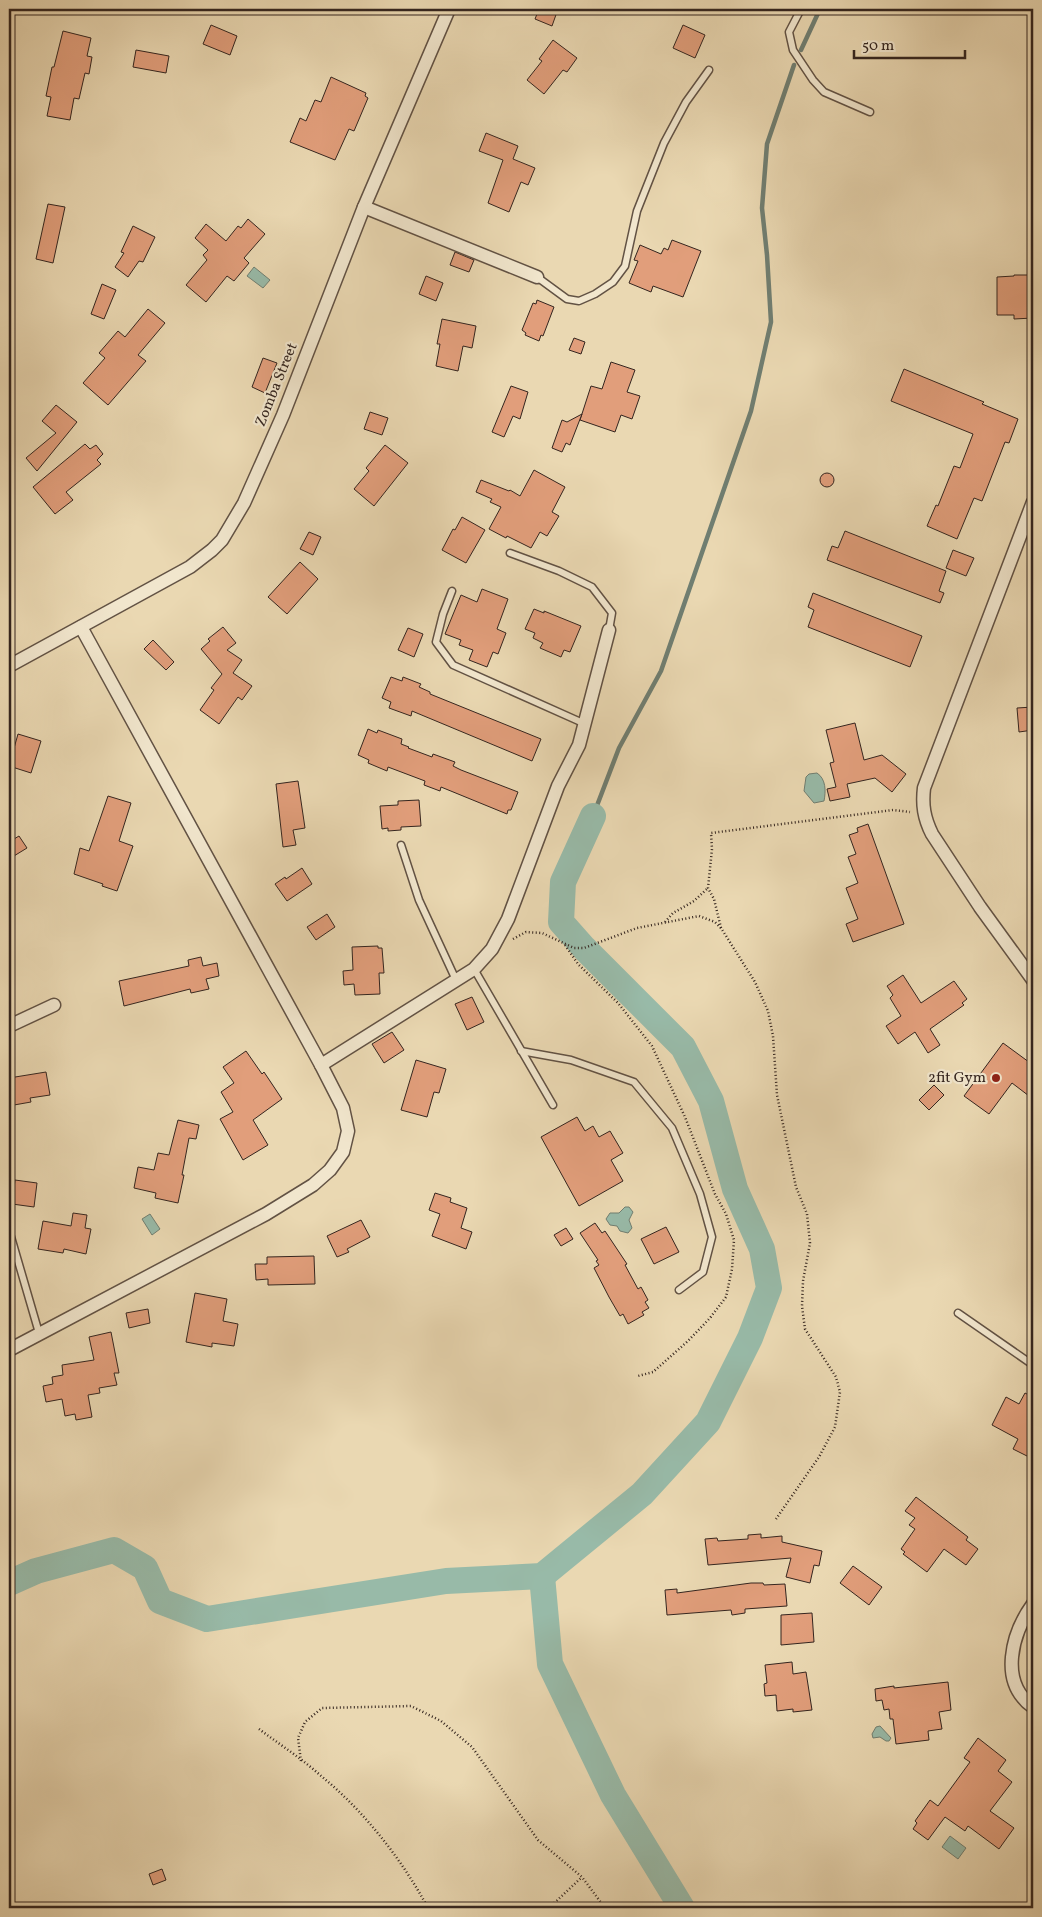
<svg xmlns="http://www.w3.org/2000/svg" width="1042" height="1917" font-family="Vollkorn,serif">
	<rect width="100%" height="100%" fill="#ead8b2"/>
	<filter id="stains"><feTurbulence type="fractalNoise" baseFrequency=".004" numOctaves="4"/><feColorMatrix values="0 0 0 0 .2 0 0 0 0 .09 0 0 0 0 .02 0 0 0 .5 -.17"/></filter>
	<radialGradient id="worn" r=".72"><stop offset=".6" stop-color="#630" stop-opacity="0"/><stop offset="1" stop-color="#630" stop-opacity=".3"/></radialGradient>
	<g fill="#98baa8" stroke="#707e71">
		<polygon points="254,267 270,280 263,288 247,276"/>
		<path d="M 817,773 C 826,779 826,791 824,801 L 814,803 L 804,791 L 806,777 L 809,774 Z"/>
		<polygon points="625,1207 629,1207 633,1212 629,1220 632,1228 628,1233 620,1231 617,1226 610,1225 606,1219 610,1213 619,1213"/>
		<polygon points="150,1214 160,1229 152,1235 142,1219"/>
		<polygon points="880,1726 891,1738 889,1741 886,1741 880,1737 873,1738 872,1734 876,1727"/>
		<polygon points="950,1836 966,1848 958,1859 942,1847"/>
	</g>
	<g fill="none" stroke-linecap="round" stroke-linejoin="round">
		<g stroke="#707e71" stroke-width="4.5">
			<polyline points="801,50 820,9"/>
			<polyline points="593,816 619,748 661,671 751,411 771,322 767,255 762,208 767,144 794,65"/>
		</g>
		<g stroke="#98baa8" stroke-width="26">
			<polyline points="542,1576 550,1664 613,1795 682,1908"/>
			<polyline points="9,1583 36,1571 114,1550 145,1568 160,1601 207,1619 446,1581 542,1576 642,1494 708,1422 750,1338 769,1288 762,1249 735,1189 711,1101 683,1047 584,948 561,922 563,882 593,816"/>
		</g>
	</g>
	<g fill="#e19e7b" stroke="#34251f">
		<polygon points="539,9 558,9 552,26 535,19"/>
		<polygon points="211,25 237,36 230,55 203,44"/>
		<polygon points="683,25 705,35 695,58 673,48"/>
		<polygon points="63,31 91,38 87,56 92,57 89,74 85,73 79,99 74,98 70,120 47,116 51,97 46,96 52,67 54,67"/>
		<polygon points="553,40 577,58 567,72 563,70 544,94 527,80 542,61 539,59"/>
		<polygon points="136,50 169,56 166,73 133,67"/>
		<polygon points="331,77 366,93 365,96 368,98 354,131 349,129 335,160 290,142 300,118 306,121 315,100 321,102"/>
		<polygon points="486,133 518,146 513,159 535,168 528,185 521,182 509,212 488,203 503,160 479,151"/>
		<polygon points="48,204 65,207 53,263 36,259"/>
		<polygon points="248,219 265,234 244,258 249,263 234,281 227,276 206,302 186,285 207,260 203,255 208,250 195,238 206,224 226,241 238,226 241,228"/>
		<polygon points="133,226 155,237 143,262 139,261 128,277 115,267 124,253 121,252"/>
		<polygon points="672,240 701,251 683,297 653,286 651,292 629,283 638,261 634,260 640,245 661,254 664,248 668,250"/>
		<polygon points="455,252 474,260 469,272 450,265"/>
		<polygon points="1014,275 1033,275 1033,318 1014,319 1014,315 997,315 997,277 1014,276"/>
		<polygon points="426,276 443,283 436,301 419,294"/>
		<polygon points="102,284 116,290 104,319 91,314"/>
		<polygon points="537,300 554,307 543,336 541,335 539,341 525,335 526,333 522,330 533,303 536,304"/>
		<polygon points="148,309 165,323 138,355 146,361 108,405 83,383 105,358 99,353 118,331 125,337"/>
		<polygon points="442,319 476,326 472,348 463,346 458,371 436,366 440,344 437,344"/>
		<polygon points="574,338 585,342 581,354 569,350"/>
		<polygon points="263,358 277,363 265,393 252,387"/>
		<polygon points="611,362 635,370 627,392 640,396 632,419 621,415 615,432 580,420 591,386 602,389"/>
		<polygon points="904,369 984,402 982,404 1018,419 1009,443 1005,442 982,501 974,498 957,539 927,526 936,505 938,506 954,466 960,468 973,434 891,401"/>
		<polygon points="511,386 528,392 520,419 513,416 504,437 492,432"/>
		<polygon points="56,405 77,422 37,471 26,458 56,433 42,421"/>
		<polygon points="370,412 388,418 382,435 364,429"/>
		<polygon points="582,414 570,445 566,443 562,452 552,448 562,420 567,422"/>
		<polygon points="85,444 90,449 96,445 103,454 97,460 101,464 66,492 73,500 55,514 33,487"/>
		<polygon points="385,445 408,463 374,506 354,489 369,471 366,468"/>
		<polygon points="534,470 565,487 552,512 559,516 547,536 540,532 531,548 507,536 506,538 489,529 501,507 490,502 492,499 476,492 481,480 509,491 510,490 520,496"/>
		<circle cx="827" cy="480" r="7"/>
		<polygon points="462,517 485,530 466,563 442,550 453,529 455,530"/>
		<polygon points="845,531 946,571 939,591 944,593 940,603 827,560 832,546 838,548"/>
		<polygon points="309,532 321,537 313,555 300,549"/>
		<polygon points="953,550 974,558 966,576 946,568"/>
		<polygon points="300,562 318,579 287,614 268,597"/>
		<polygon points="482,589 508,599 497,629 506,633 498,654 493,652 487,667 469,660 473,650 459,645 461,640 445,634 461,595 477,602"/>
		<polygon points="813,593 922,636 910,667 808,627 814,610 808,607"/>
		<polygon points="534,609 544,613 544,611 581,626 570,652 564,650 561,657 540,648 543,643 533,638 535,633 525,629"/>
		<polygon points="223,627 236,643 227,650 242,660 233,673 252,686 242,700 238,697 219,724 200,710 214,690 211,688 222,674 201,649 210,641 208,639"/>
		<polygon points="408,628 423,634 414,657 398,650"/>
		<polygon points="153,640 174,662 166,670 144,649"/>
		<polygon points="391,677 402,681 403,677 421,684 419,687 430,692 430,694 541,739 532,761 412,711 411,716 389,708 391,702 382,698"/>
		<polygon points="1033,707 1033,730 1019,732 1017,708"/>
		<polygon points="855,723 864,760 882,755 906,774 892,792 875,778 847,784 850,797 830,801 827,789 836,787 830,763 834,762 826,730"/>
		<polygon points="368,729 377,733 378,730 402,739 401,744 409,747 408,748 432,757 433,754 455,762 453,766 461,770 518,792 511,810 508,810 507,814 441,787 440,791 424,785 425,781 388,767 387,771 368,763 369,760 358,755"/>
		<polygon points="18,734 41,741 31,773 9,766"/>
		<polygon points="298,781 305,828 293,830 296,845 283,847 276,784"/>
		<polygon points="108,796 131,803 119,841 133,846 117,891 102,886 103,884 74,874 80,848 89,851"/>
		<polygon points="419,800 421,826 401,827 401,830 388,831 388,828 382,829 380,806 398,805 398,801"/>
		<polygon points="868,824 904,924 853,942 846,924 858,919 846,888 858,883 848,857 856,854 849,835 858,832 857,828"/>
		<polygon points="19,836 27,848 9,859 9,842"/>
		<polygon points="302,868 312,884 287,901 275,884 285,877 286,879"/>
		<polygon points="327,914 335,927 316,940 307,927"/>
		<polygon points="378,946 378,948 382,948 384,973 379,973 380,994 355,995 354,984 344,985 343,971 353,970 352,947"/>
		<polygon points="201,957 203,966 217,963 219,976 206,979 209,989 191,993 190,989 124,1006 119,981 189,966 188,960"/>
		<polygon points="903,975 921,1003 954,981 967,999 962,1003 964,1005 930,1029 940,1045 928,1053 915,1032 898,1044 886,1026 901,1016 890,998 893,995 887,986"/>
		<polygon points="472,997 484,1022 467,1030 455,1004"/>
		<polygon points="392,1032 404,1050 384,1063 372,1044"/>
		<polygon points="1003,1043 1033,1065 1033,1099 1012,1083 989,1114 964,1096"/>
		<polygon points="246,1051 262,1074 264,1072 282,1099 253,1120 268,1145 243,1160 220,1119 233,1112 221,1092 234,1083 223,1067"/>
		<polygon points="416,1060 446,1069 439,1093 434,1092 427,1117 401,1110"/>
		<polygon points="46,1072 50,1095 30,1098 31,1102 14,1105 9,1078"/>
		<polygon points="934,1085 944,1095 929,1110 919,1100"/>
		<polygon points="577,1117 585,1131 593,1126 599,1137 610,1131 623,1153 611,1160 623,1181 579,1206 541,1137"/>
		<polygon points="178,1120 199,1125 196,1139 189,1138 182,1175 184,1175 178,1203 155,1198 156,1193 134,1188 138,1167 154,1170 158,1153 169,1155"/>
		<polygon points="15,1180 37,1183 34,1207 12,1204"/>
		<polygon points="435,1193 451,1198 450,1202 467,1208 461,1228 472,1232 466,1249 432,1236 440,1214 429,1210"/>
		<polygon points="73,1213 87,1215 85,1228 91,1229 86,1254 64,1249 63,1253 38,1249 43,1221 71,1226"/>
		<polygon points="361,1220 370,1237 347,1249 349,1252 337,1257 327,1236"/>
		<polygon points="595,1223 602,1233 605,1231 627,1264 625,1265 638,1289 641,1287 648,1300 645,1302 649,1308 642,1312 644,1315 628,1324 623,1314 620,1316 609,1297 594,1268 599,1265 596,1261 598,1260 580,1233"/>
		<polygon points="666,1227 679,1252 654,1264 641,1239"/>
		<polygon points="566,1228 573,1239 561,1246 554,1235"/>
		<polygon points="314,1256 315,1284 268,1285 268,1279 256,1280 255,1264 267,1264 267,1257"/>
		<polygon points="195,1293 227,1299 223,1321 238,1324 234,1346 212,1343 212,1347 186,1342"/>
		<polygon points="148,1309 150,1323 129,1328 126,1313"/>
		<polygon points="111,1332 119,1373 114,1373 117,1385 99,1388 100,1393 88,1395 92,1417 76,1420 75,1414 65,1416 62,1399 46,1402 43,1386 53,1384 52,1377 63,1375 62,1365 94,1360 89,1337"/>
		<polygon points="1025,1393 1033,1397 1033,1459 1013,1449 1018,1439 992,1425 1006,1397 1019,1404"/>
		<polygon points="916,1497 968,1537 966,1540 978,1549 966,1565 944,1549 927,1572 903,1554 905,1552 901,1549 915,1529 909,1525 915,1518 905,1511"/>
		<polygon points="761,1534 761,1538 782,1536 782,1542 822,1551 819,1566 814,1565 810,1583 786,1577 791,1558 708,1565 705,1539 717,1538 718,1541 748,1539 748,1535"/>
		<polygon points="853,1566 882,1587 869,1605 840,1583"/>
		<polygon points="751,1583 763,1583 764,1585 785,1584 787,1606 745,1609 745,1613 732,1615 731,1610 667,1615 665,1590 677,1589 677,1593"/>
		<polygon points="812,1613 814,1642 781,1645 781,1615"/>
		<polygon points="792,1662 793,1674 806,1672 812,1710 793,1712 793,1709 777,1711 776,1695 765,1696 764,1684 767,1683 765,1665"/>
		<polygon points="948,1682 951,1710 939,1712 942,1729 928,1731 929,1740 896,1744 893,1719 890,1719 889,1709 884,1710 882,1700 876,1701 875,1689 894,1686 894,1688"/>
		<polygon points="978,1738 1006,1760 998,1771 1012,1782 990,1811 1014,1828 999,1849 968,1826 965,1831 945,1817 928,1840 913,1829 917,1823 915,1821 930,1800 938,1806 970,1762 964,1758"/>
		<polygon points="162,1869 166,1880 153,1885 149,1874"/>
	</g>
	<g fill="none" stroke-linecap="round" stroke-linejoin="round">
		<g stroke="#625244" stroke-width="9">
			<g id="service">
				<polyline points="801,9 789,32 793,50 813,80 824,92 870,112"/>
				<polyline points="537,277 567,299 579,301 595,294 613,282 625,266 637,211 664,143 686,102 709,70"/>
				<polyline points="510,553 559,571 592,587 612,613 609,630"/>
				<polyline points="449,599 452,591 443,614 436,642 453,665 583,723"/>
				<polyline points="401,845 419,900 456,980"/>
				<polyline points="474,969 553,1105"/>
				<polyline points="521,1051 571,1060 634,1082 672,1128 700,1194 712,1237 703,1272 679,1290"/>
				<polyline points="9,1230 39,1333"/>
				<polyline points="958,1313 1033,1365"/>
			</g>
		</g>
		<g stroke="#625244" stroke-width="15">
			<g id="minor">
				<polyline points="364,207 537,277"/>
				<path d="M 1033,502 L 924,788 C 922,805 924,818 932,834 L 980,907 L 1033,980"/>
				<polyline points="9,666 190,567 212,550 222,540 244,503 283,415 364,207 449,9"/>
				<polyline points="9,1026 54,1005"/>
				<polyline points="321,1065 474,969 492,949 508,919 558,786 579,745 609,630"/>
				<polyline points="9,1350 266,1214 313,1185 330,1170 343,1152 348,1131 343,1108 321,1065 81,627"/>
				<path d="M 1033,1604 C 1012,1633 998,1682 1033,1707"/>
			</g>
		</g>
		<g stroke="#34251f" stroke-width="2.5" stroke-dasharray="1 2.5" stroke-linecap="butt">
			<polyline points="665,922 673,913 694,901 708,888"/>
			<polyline points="721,928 714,899 708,888 712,849 711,833 893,810 910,812"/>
			<polyline points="513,939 526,932 542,933 574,948 584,948 637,928 699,916 715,922 721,928 755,982 768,1011 773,1036 777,1095 796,1187 807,1214 810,1243 803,1281 802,1306 805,1329 836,1377 840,1392 835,1427 819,1457 776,1519"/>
			<polyline points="565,945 578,964 618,1003 652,1046 685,1117 715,1194 726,1214 734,1240 732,1269 726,1297 710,1318 688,1341 653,1372 638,1376"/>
			<path d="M 259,1729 C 279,1744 301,1758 320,1775 C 364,1811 401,1858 428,1908"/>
			<polyline points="301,1761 298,1738 305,1722 322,1708 411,1706 441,1721 472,1747 538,1840 582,1877 605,1908"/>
			<polyline points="549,1908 582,1877"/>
		</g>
		<use href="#service" stroke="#f1e6cd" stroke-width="6"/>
		<use href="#minor" stroke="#f1e6cd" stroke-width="12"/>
	</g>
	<circle fill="#8f2418" stroke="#f1e6cd" stroke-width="2" cx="996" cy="1078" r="5"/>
	<g text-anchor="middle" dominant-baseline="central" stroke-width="4.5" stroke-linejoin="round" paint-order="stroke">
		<g font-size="15" fill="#34251f" stroke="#f1e6cd">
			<text transform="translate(277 385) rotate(-68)">Zomba Street</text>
		</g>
		<g font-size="15" fill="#34251f" stroke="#f1e6cd" text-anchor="end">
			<text x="986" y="1078">2fit Gym</text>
		</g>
	</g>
	<rect width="1042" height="1917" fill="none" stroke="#ead8b2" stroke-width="30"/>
	<rect x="10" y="10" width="1022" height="1897" fill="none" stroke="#34251f" stroke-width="2.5"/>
	<rect x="15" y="15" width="1012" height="1887" fill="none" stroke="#34251f"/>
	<path d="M854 50v8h111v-8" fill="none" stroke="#34251f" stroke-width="2.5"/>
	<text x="862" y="50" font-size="15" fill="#34251f" stroke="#f1e6cd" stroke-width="4" paint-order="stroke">50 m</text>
	<rect width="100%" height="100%" filter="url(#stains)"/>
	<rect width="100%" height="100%" fill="url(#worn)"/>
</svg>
